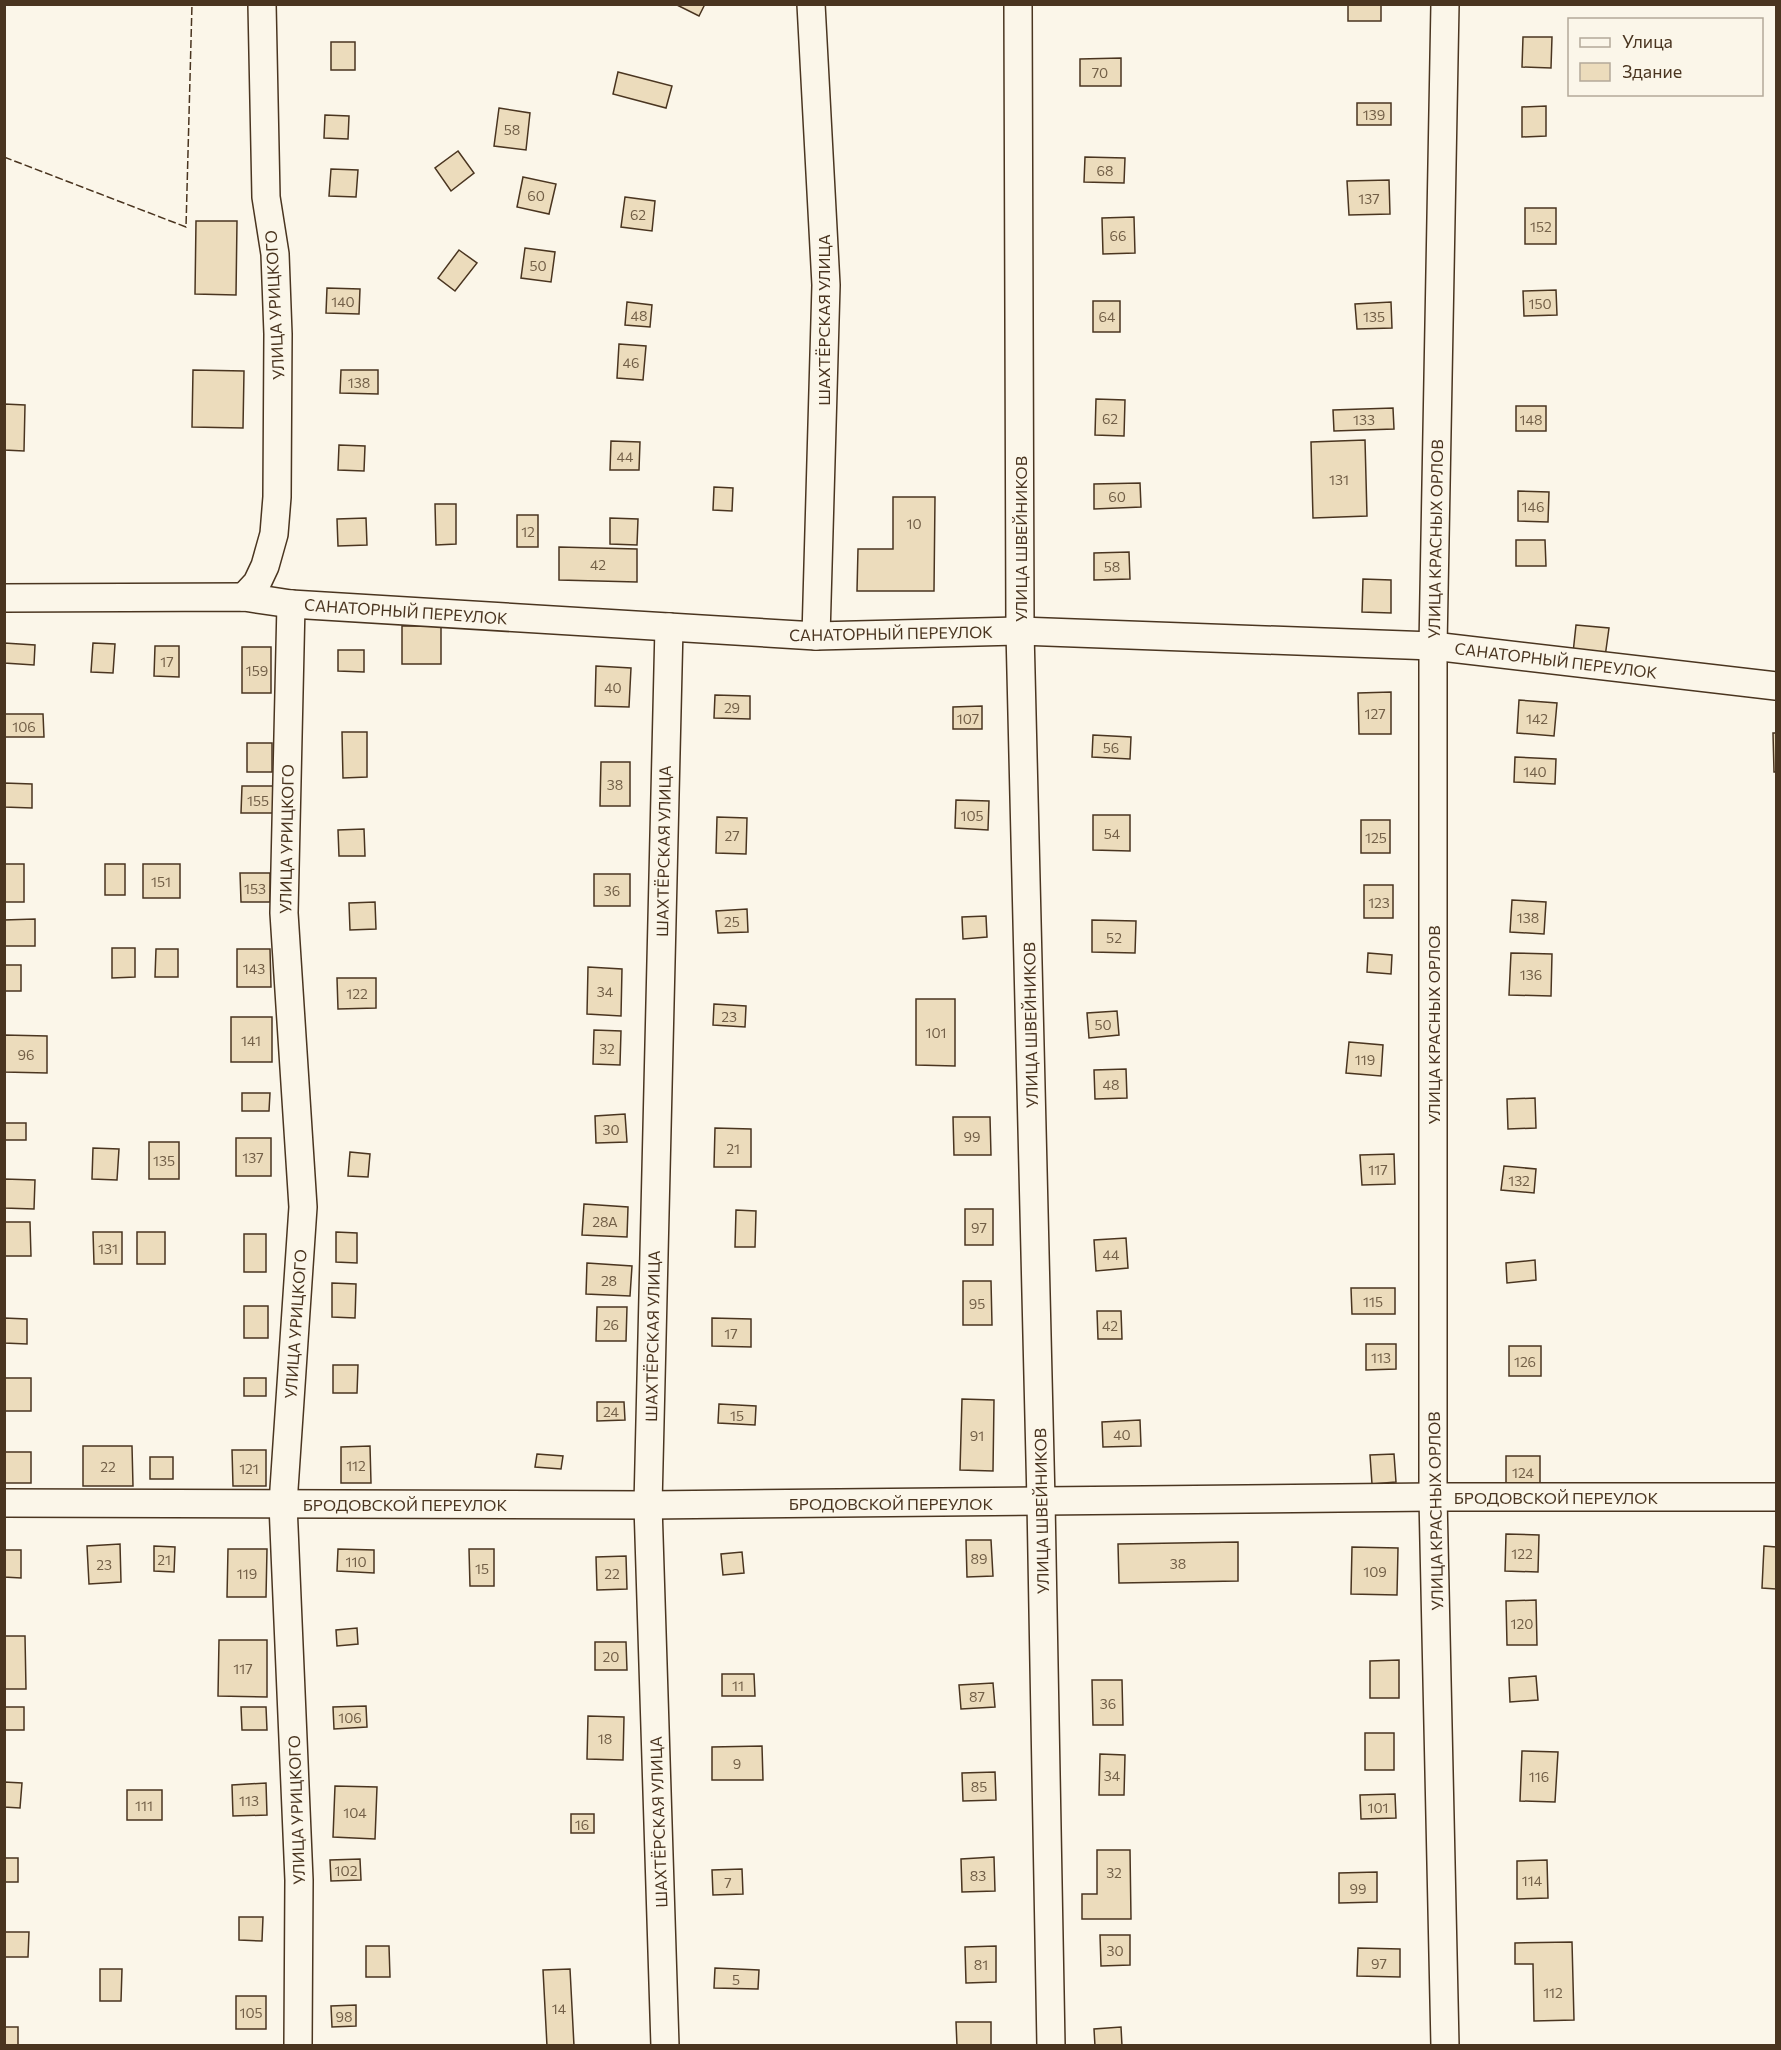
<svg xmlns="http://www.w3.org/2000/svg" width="1781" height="2050" font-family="Commissioner,sans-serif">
	<rect width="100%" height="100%" fill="#fbf6e9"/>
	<g fill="#ecdcbc" stroke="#4a3520" stroke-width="1.5">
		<polygon points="675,4 705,4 699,16"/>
		<rect x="1348" y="4" width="33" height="17"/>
		<polygon points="1523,37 1552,37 1551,68 1522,67"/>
		<rect x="331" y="42" width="24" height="28"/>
		<polygon points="1121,58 1121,86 1080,86 1080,59"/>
		<polygon points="618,72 672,86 666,108 613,94"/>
		<rect x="1357" y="103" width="34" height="22"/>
		<polygon points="1546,106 1546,136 1522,137 1522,107"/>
		<polygon points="499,108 530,113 526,150 494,146"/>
		<polygon points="325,115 349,116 348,139 324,138"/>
		<polygon points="458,151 474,173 451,191 435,168"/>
		<polygon points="1085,157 1125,158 1124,183 1084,182"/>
		<polygon points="331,169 358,170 356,197 329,196"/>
		<polygon points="523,177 556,184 549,214 517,207"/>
		<polygon points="1389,180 1390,214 1349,215 1347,181"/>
		<polygon points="625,197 655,201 652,231 621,227"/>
		<rect x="1525" y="208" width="31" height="36"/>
		<polygon points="1134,217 1135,253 1103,254 1102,218"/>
		<polygon points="196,221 237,221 236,295 195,294"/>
		<polygon points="525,248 555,252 551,282 521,278"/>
		<polygon points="459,250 477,263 455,291 438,278"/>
		<polygon points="327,288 360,289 359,314 326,313"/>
		<polygon points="1556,290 1557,315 1524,316 1523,291"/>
		<rect x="1093" y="301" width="27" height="31"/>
		<polygon points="627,302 652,305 650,327 625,325"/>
		<polygon points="1391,302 1392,328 1357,329 1355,304"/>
		<polygon points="619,344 646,346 643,380 617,378"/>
		<polygon points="193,370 244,371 243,428 192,427"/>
		<polygon points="341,370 378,370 378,394 340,393"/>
		<polygon points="1096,399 1125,400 1124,436 1095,435"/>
		<polygon points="4,404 25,405 24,451 4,450"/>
		<rect x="1516" y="406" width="30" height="25"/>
		<polygon points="1393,408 1394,429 1334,431 1333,410"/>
		<polygon points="1365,440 1367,516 1313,518 1311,442"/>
		<polygon points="611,441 640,442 639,470 610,470"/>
		<polygon points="339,445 365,446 364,471 338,470"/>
		<polygon points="1140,483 1141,507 1094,509 1094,484"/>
		<polygon points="714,487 733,488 732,511 713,510"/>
		<polygon points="1518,491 1549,492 1548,522 1518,521"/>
		<polygon points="893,497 935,497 934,591 857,591 858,549 893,549"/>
		<polygon points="435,504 456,504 456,544 436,545"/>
		<rect x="517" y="515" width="21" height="32"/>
		<polygon points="366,518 367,545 338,546 337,519"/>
		<polygon points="610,518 638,519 637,545 610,544"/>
		<polygon points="1516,540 1545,540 1546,566 1516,566"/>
		<polygon points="559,547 637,549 637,582 559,580"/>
		<polygon points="1129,552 1130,579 1094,580 1094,553"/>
		<polygon points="1363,579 1391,580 1391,613 1362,612"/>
		<polygon points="1576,625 1609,628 1605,657 1573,653"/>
		<rect x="402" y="626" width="39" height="38"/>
		<polygon points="4,643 35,645 34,665 4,663"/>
		<polygon points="93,643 115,644 113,673 91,672"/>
		<polygon points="155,646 179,646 179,677 154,676"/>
		<rect x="242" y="647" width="29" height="46"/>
		<polygon points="338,650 364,650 364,672 338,671"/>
		<polygon points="596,666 631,668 629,707 595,706"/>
		<polygon points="1391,692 1391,734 1359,734 1358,693"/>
		<polygon points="715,695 750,696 750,719 714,718"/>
		<polygon points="1519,700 1557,703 1554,736 1517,733"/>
		<polygon points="982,706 982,729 953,729 953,707"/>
		<polygon points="4,714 43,714 44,737 4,737"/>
		<polygon points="342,732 367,732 367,777 343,778"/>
		<polygon points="1773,733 1776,733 1776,772 1774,772"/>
		<polygon points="1093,735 1131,737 1130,759 1092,757"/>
		<rect x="247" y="743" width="25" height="29"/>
		<polygon points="1515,757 1556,759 1555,784 1514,782"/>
		<polygon points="601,762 630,762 630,806 600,806"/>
		<polygon points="4,783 32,784 32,808 4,807"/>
		<polygon points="242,786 274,786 274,813 241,813"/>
		<polygon points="956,800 989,801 988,830 955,828"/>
		<polygon points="1093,815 1130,815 1130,851 1093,850"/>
		<polygon points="717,817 747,818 746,854 716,853"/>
		<rect x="1361" y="820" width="29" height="33"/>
		<polygon points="364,829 365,856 339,856 338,830"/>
		<rect x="4" y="864" width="20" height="38"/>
		<rect x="105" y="864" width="20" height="31"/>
		<rect x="143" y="864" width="37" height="34"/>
		<polygon points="240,873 270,873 270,902 241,902"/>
		<rect x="594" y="874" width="36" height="32"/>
		<rect x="1364" y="885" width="29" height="33"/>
		<polygon points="1512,900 1546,902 1544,934 1510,932"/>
		<polygon points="375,902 376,929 350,930 349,903"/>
		<polygon points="747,909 748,932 718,933 716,911"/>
		<polygon points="986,916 987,937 963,939 962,917"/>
		<polygon points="35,919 35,946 4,946 4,920"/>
		<polygon points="1092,920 1136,921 1135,953 1092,952"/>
		<polygon points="112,948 135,948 135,977 112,978"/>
		<polygon points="156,949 178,949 178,977 155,977"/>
		<polygon points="237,949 270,949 271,987 237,987"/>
		<polygon points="1368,953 1392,955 1391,974 1367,972"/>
		<polygon points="1511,953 1552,954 1551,996 1509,995"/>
		<rect x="4" y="965" width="17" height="26"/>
		<polygon points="588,967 622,969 621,1016 587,1014"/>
		<polygon points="337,978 376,978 376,1008 338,1009"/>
		<polygon points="916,999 955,999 955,1066 916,1065"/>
		<polygon points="714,1004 746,1006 745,1027 713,1025"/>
		<polygon points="1117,1011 1119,1035 1089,1038 1087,1013"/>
		<rect x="231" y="1017" width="41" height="45"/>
		<polygon points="594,1030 621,1031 620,1065 593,1064"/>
		<polygon points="4,1035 47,1036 47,1073 4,1072"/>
		<polygon points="1349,1042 1383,1045 1381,1076 1346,1073"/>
		<polygon points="1126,1069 1127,1098 1095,1099 1094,1070"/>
		<polygon points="242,1093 270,1093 269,1111 242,1111"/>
		<polygon points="1535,1098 1536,1128 1508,1129 1507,1099"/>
		<polygon points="625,1114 627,1142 596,1143 595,1116"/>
		<polygon points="953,1117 990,1117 991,1155 954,1155"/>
		<rect x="4" y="1123" width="22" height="17"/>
		<polygon points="715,1128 751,1129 751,1167 714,1167"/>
		<rect x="236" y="1138" width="35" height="38"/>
		<rect x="149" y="1142" width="30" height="37"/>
		<polygon points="93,1148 119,1149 117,1180 92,1179"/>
		<polygon points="350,1152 370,1154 368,1177 348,1176"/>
		<polygon points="1394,1154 1395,1184 1362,1185 1360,1155"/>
		<polygon points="1504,1166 1536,1169 1534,1193 1501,1190"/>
		<polygon points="4,1179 35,1180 34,1209 4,1208"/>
		<polygon points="584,1204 628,1207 627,1237 582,1235"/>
		<rect x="965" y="1209" width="28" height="36"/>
		<polygon points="736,1210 756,1211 755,1247 735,1247"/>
		<polygon points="4,1222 30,1222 31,1256 4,1256"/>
		<polygon points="93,1232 122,1232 122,1264 94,1264"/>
		<rect x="137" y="1232" width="28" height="32"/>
		<polygon points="336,1232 357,1233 357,1263 336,1262"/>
		<rect x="244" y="1234" width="22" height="38"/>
		<polygon points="1126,1238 1128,1268 1096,1271 1094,1240"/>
		<polygon points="1535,1260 1536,1280 1507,1283 1506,1263"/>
		<polygon points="587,1263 632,1266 630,1296 586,1294"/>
		<polygon points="963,1281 991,1281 992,1325 963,1325"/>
		<polygon points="332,1283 356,1284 355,1318 332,1317"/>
		<polygon points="1351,1288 1395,1288 1395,1314 1352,1314"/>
		<rect x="244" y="1306" width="24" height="32"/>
		<polygon points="597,1307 627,1307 626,1341 596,1341"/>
		<polygon points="1097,1311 1121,1311 1122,1339 1098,1339"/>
		<polygon points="4,1318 27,1319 27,1344 4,1343"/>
		<polygon points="712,1318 751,1319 751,1347 712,1346"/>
		<polygon points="1366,1344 1396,1344 1396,1369 1366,1370"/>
		<rect x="1509" y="1346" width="32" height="30"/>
		<polygon points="333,1365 358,1365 357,1393 333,1393"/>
		<rect x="4" y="1378" width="27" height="33"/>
		<rect x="244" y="1378" width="22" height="18"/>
		<polygon points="962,1399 994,1400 993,1471 960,1470"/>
		<polygon points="597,1402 624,1402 625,1420 597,1421"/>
		<polygon points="719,1404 756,1406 755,1425 718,1423"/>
		<polygon points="1140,1420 1141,1446 1103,1447 1102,1422"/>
		<polygon points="83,1446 132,1446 133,1486 83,1486"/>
		<polygon points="370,1446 371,1483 341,1483 341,1447"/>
		<polygon points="232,1450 266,1450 266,1486 233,1486"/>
		<rect x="4" y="1452" width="27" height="31"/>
		<polygon points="537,1454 563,1456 561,1469 535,1467"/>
		<polygon points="1394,1454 1396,1482 1372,1484 1370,1455"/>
		<rect x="1506" y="1456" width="34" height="31"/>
		<rect x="150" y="1457" width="23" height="22"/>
		<polygon points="1506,1534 1539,1535 1538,1572 1505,1571"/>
		<polygon points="966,1540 991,1540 993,1576 967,1577"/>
		<polygon points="1238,1542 1238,1581 1119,1583 1118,1544"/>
		<polygon points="120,1544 121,1582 89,1584 87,1546"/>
		<polygon points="154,1546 175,1547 174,1572 154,1571"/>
		<polygon points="1764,1546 1776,1547 1776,1589 1762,1588"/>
		<polygon points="1352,1547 1398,1548 1397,1595 1351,1594"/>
		<polygon points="228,1549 267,1549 266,1597 227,1597"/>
		<polygon points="338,1549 374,1550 374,1573 337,1571"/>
		<polygon points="469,1549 494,1549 494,1586 470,1586"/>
		<polygon points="4,1550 21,1550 21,1578 4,1577"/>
		<polygon points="742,1552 744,1573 723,1575 721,1554"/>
		<polygon points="626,1556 627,1589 597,1590 596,1557"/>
		<polygon points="1536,1600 1537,1645 1507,1645 1506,1601"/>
		<polygon points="357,1628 358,1644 337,1646 336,1630"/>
		<polygon points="4,1636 25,1636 26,1689 4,1689"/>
		<polygon points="219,1640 267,1640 267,1697 218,1696"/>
		<polygon points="595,1642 626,1642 627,1670 595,1670"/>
		<polygon points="1399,1660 1399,1698 1370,1698 1370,1661"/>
		<polygon points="722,1674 754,1674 755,1696 722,1696"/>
		<polygon points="1536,1676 1538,1700 1510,1702 1509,1678"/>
		<polygon points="1092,1680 1122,1680 1123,1725 1093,1725"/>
		<polygon points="993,1683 995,1707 961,1709 959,1685"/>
		<polygon points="366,1706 367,1727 334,1729 333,1707"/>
		<rect x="4" y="1707" width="20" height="23"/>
		<polygon points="241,1707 266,1707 267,1730 242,1730"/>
		<polygon points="588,1716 624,1717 623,1760 587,1759"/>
		<rect x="1365" y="1733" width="29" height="37"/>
		<polygon points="762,1746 763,1780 712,1780 712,1747"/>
		<polygon points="1522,1751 1558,1752 1555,1802 1520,1801"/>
		<polygon points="1100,1754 1125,1755 1124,1795 1099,1795"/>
		<polygon points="995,1772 996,1800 963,1801 962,1773"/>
		<polygon points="4,1782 22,1783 20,1808 4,1807"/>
		<polygon points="266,1783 267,1815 233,1816 232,1785"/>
		<polygon points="335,1786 377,1787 375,1839 333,1837"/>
		<rect x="127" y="1790" width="35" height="30"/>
		<polygon points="1395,1794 1396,1818 1361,1819 1360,1795"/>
		<rect x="571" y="1814" width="23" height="19"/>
		<polygon points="1097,1850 1130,1850 1131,1919 1082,1919 1082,1894 1097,1894"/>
		<polygon points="994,1857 995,1891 962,1892 961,1859"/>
		<rect x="4" y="1858" width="14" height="24"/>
		<polygon points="360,1859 361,1880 331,1881 330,1860"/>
		<polygon points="1547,1860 1548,1898 1517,1899 1517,1861"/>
		<polygon points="742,1869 743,1894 713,1895 712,1870"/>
		<polygon points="1377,1872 1377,1902 1339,1903 1339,1873"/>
		<polygon points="239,1917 263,1917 262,1941 239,1940"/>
		<polygon points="4,1932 29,1932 28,1957 4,1957"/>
		<polygon points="1100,1935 1130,1935 1130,1965 1101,1966"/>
		<polygon points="1572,1942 1574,2020 1534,2021 1533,1964 1515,1964 1515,1943"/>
		<polygon points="366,1946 389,1946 390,1977 366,1977"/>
		<polygon points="996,1946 996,1982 966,1983 965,1947"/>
		<polygon points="1358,1948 1400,1949 1400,1977 1357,1976"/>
		<polygon points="715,1968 759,1970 758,1989 714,1988"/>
		<polygon points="100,1969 122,1969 121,2001 100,2001"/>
		<polygon points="570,1969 574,2046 547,2046 543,1970"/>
		<rect x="236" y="1996" width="30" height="33"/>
		<polygon points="356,2005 356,2026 332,2027 331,2006"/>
		<polygon points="956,2022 991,2022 991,2046 957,2046"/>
		<rect x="4" y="2027" width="14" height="19"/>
		<polygon points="1121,2027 1122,2046 1095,2046 1094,2029"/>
	</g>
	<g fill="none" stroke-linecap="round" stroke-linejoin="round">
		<g stroke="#4a3520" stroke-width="30">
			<g id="minor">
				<polyline points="811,4 826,285 816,636"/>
				<polyline points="1018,4 1020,631 1041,1501 1051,2046"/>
				<polyline points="244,597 257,583 265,566 274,534 277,497 278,334 275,254 266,197 262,4"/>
				<polyline points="4,598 244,597 291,604 816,636 1020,631 1433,646 1776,686"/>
				<polyline points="291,604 284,913 303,1207 283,1504 299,1880 298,2046"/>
				<polyline points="4,1503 648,1505 1433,1497 1776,1497"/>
				<polyline points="665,2046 648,1505 669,627"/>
				<polyline points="1445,2046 1433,1497 1433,646 1445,4"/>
			</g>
		</g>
		<use href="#minor" stroke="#fbf6e9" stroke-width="27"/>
		<polyline stroke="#4a3520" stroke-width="1.5" stroke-dasharray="8 3" stroke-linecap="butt" points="4,157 186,227 192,4"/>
	</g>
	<g text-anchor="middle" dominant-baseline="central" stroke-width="4.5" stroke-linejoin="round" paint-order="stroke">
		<g font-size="14" fill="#725f47">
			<text x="1100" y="72">70</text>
			<text x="1374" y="114">139</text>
			<text x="512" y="129">58</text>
			<text x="1105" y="170">68</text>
			<text x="536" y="195">60</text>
			<text x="1369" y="198">137</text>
			<text x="638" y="214">62</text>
			<text x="1541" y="226">152</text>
			<text x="1118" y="235">66</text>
			<text x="538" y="265">50</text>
			<text x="343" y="301">140</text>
			<text x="1540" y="303">150</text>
			<text x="639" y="315">48</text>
			<text x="1107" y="316">64</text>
			<text x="1374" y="316">135</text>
			<text x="631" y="362">46</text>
			<text x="359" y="382">138</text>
			<text x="1110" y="418">62</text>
			<text x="1364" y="419">133</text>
			<text x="1531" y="419">148</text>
			<text x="625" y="456">44</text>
			<text x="1339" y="479">131</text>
			<text x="1117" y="496">60</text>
			<text x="1533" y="506">146</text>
			<text x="914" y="523">10</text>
			<text x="528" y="531">12</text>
			<text x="598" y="564">42</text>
			<text x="1112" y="566">58</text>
			<text x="167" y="661">17</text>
			<text x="257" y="670">159</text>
			<text x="613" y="687">40</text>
			<text x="732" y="707">29</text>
			<text x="1375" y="713">127</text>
			<text x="968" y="718">107</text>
			<text x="1537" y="718">142</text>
			<text x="24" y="726">106</text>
			<text x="1111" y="747">56</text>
			<text x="1535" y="771">140</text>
			<text x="615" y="784">38</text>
			<text x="258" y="800">155</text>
			<text x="972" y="815">105</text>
			<text x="1112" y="833">54</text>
			<text x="732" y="835">27</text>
			<text x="1376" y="837">125</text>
			<text x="161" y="881">151</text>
			<text x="255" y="888">153</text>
			<text x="612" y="890">36</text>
			<text x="1379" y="902">123</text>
			<text x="1528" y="917">138</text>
			<text x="732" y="921">25</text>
			<text x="1114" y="937">52</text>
			<text x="254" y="968">143</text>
			<text x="1531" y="974">136</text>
			<text x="605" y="991">34</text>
			<text x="357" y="993">122</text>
			<text x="729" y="1016">23</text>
			<text x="1103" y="1024">50</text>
			<text x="936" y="1032">101</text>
			<text x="251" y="1040">141</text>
			<text x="607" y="1048">32</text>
			<text x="26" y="1054">96</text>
			<text x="1365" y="1059">119</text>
			<text x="1111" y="1084">48</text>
			<text x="611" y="1129">30</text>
			<text x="972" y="1136">99</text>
			<text x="733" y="1148">21</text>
			<text x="253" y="1157">137</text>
			<text x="164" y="1160">135</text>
			<text x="1378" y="1169">117</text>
			<text x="1519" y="1180">132</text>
			<text x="605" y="1221">28А</text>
			<text x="979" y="1227">97</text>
			<text x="108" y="1248">131</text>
			<text x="1111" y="1254">44</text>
			<text x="609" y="1280">28</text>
			<text x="1373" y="1301">115</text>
			<text x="977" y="1303">95</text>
			<text x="611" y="1324">26</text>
			<text x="1110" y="1325">42</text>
			<text x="731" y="1333">17</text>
			<text x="1381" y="1357">113</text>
			<text x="1525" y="1361">126</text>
			<text x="611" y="1411">24</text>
			<text x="737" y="1415">15</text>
			<text x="1122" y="1434">40</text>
			<text x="977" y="1435">91</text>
			<text x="356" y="1465">112</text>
			<text x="108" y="1466">22</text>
			<text x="249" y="1468">121</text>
			<text x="1523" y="1472">124</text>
			<text x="1522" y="1553">122</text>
			<text x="979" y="1558">89</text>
			<text x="164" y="1559">21</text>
			<text x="356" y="1561">110</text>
			<text x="1178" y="1563">38</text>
			<text x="104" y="1564">23</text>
			<text x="482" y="1568">15</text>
			<text x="1375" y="1571">109</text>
			<text x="247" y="1573">119</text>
			<text x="612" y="1573">22</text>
			<text x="1522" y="1623">120</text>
			<text x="611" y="1656">20</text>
			<text x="243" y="1668">117</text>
			<text x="738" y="1685">11</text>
			<text x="977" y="1696">87</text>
			<text x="1108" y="1703">36</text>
			<text x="350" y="1717">106</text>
			<text x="605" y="1738">18</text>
			<text x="737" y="1763">9</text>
			<text x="1112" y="1775">34</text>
			<text x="1539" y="1776">116</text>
			<text x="979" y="1786">85</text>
			<text x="249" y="1800">113</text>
			<text x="144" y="1805">111</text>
			<text x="1378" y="1807">101</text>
			<text x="355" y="1812">104</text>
			<text x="582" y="1824">16</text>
			<text x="346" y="1870">102</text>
			<text x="1114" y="1872">32</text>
			<text x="978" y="1875">83</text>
			<text x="1532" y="1880">114</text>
			<text x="728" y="1882">7</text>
			<text x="1358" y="1888">99</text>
			<text x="1115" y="1950">30</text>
			<text x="1379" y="1963">97</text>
			<text x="981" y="1964">81</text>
			<text x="736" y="1979">5</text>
			<text x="1553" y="1992">112</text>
			<text x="559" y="2008">14</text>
			<text x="251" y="2012">105</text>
			<text x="344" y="2016">98</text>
		</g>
		<g font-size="16" fill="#4a3520" stroke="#fbf6e9">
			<text transform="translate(274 305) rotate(-93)">УЛИЦА УРИЦКОГО</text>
			<text transform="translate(823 320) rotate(-90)">ШАХТЁРСКАЯ УЛИЦА</text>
			<text transform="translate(1020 539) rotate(-90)">УЛИЦА ШВЕЙНИКОВ</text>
			<text transform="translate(1435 539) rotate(-89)">УЛИЦА КРАСНЫХ ОРЛОВ</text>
			<text transform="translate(406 611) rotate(4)">САНАТОРНЫЙ ПЕРЕУЛОК</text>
			<text transform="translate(891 633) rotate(-1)">САНАТОРНЫЙ ПЕРЕУЛОК</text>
			<text transform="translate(1556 660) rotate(7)">САНАТОРНЫЙ ПЕРЕУЛОК</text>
			<text transform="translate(286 839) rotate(-89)">УЛИЦА УРИЦКОГО</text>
			<text transform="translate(663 851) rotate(-89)">ШАХТЁРСКАЯ УЛИЦА</text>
			<text transform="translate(1030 1025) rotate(-91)">УЛИЦА ШВЕЙНИКОВ</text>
			<text transform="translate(1433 1025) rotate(-90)">УЛИЦА КРАСНЫХ ОРЛОВ</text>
			<text transform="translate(295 1324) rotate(-86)">УЛИЦА УРИЦКОГО</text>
			<text transform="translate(652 1336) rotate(-89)">ШАХТЁРСКАЯ УЛИЦА</text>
			<text x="1556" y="1497">БРОДОВСКОЙ ПЕРЕУЛОК</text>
			<text x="891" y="1503">БРОДОВСКОЙ ПЕРЕУЛОК</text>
			<text x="405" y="1504">БРОДОВСКОЙ ПЕРЕУЛОК</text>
			<text transform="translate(1041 1511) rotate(-91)">УЛИЦА ШВЕЙНИКОВ</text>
			<text transform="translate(1435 1511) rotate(-91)">УЛИЦА КРАСНЫХ ОРЛОВ</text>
			<text transform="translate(296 1810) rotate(-92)">УЛИЦА УРИЦКОГО</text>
			<text transform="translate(658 1822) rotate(-92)">ШАХТЁРСКАЯ УЛИЦА</text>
		</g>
	</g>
	<rect width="1781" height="2050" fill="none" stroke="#4a3520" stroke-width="12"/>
	<rect x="1568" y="18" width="195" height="78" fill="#fbf6e9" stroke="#b4a999" stroke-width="1.5"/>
	<rect x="1580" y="38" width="30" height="9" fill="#fbf6e9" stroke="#b4a999" stroke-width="1.5"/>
	<text x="1622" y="48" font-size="18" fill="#4a3520">Улица</text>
	<rect x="1580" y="63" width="30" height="18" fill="#ecdcbc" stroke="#b4a999" stroke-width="1.5"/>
	<text x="1622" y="78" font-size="18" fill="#4a3520">Здание</text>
</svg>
